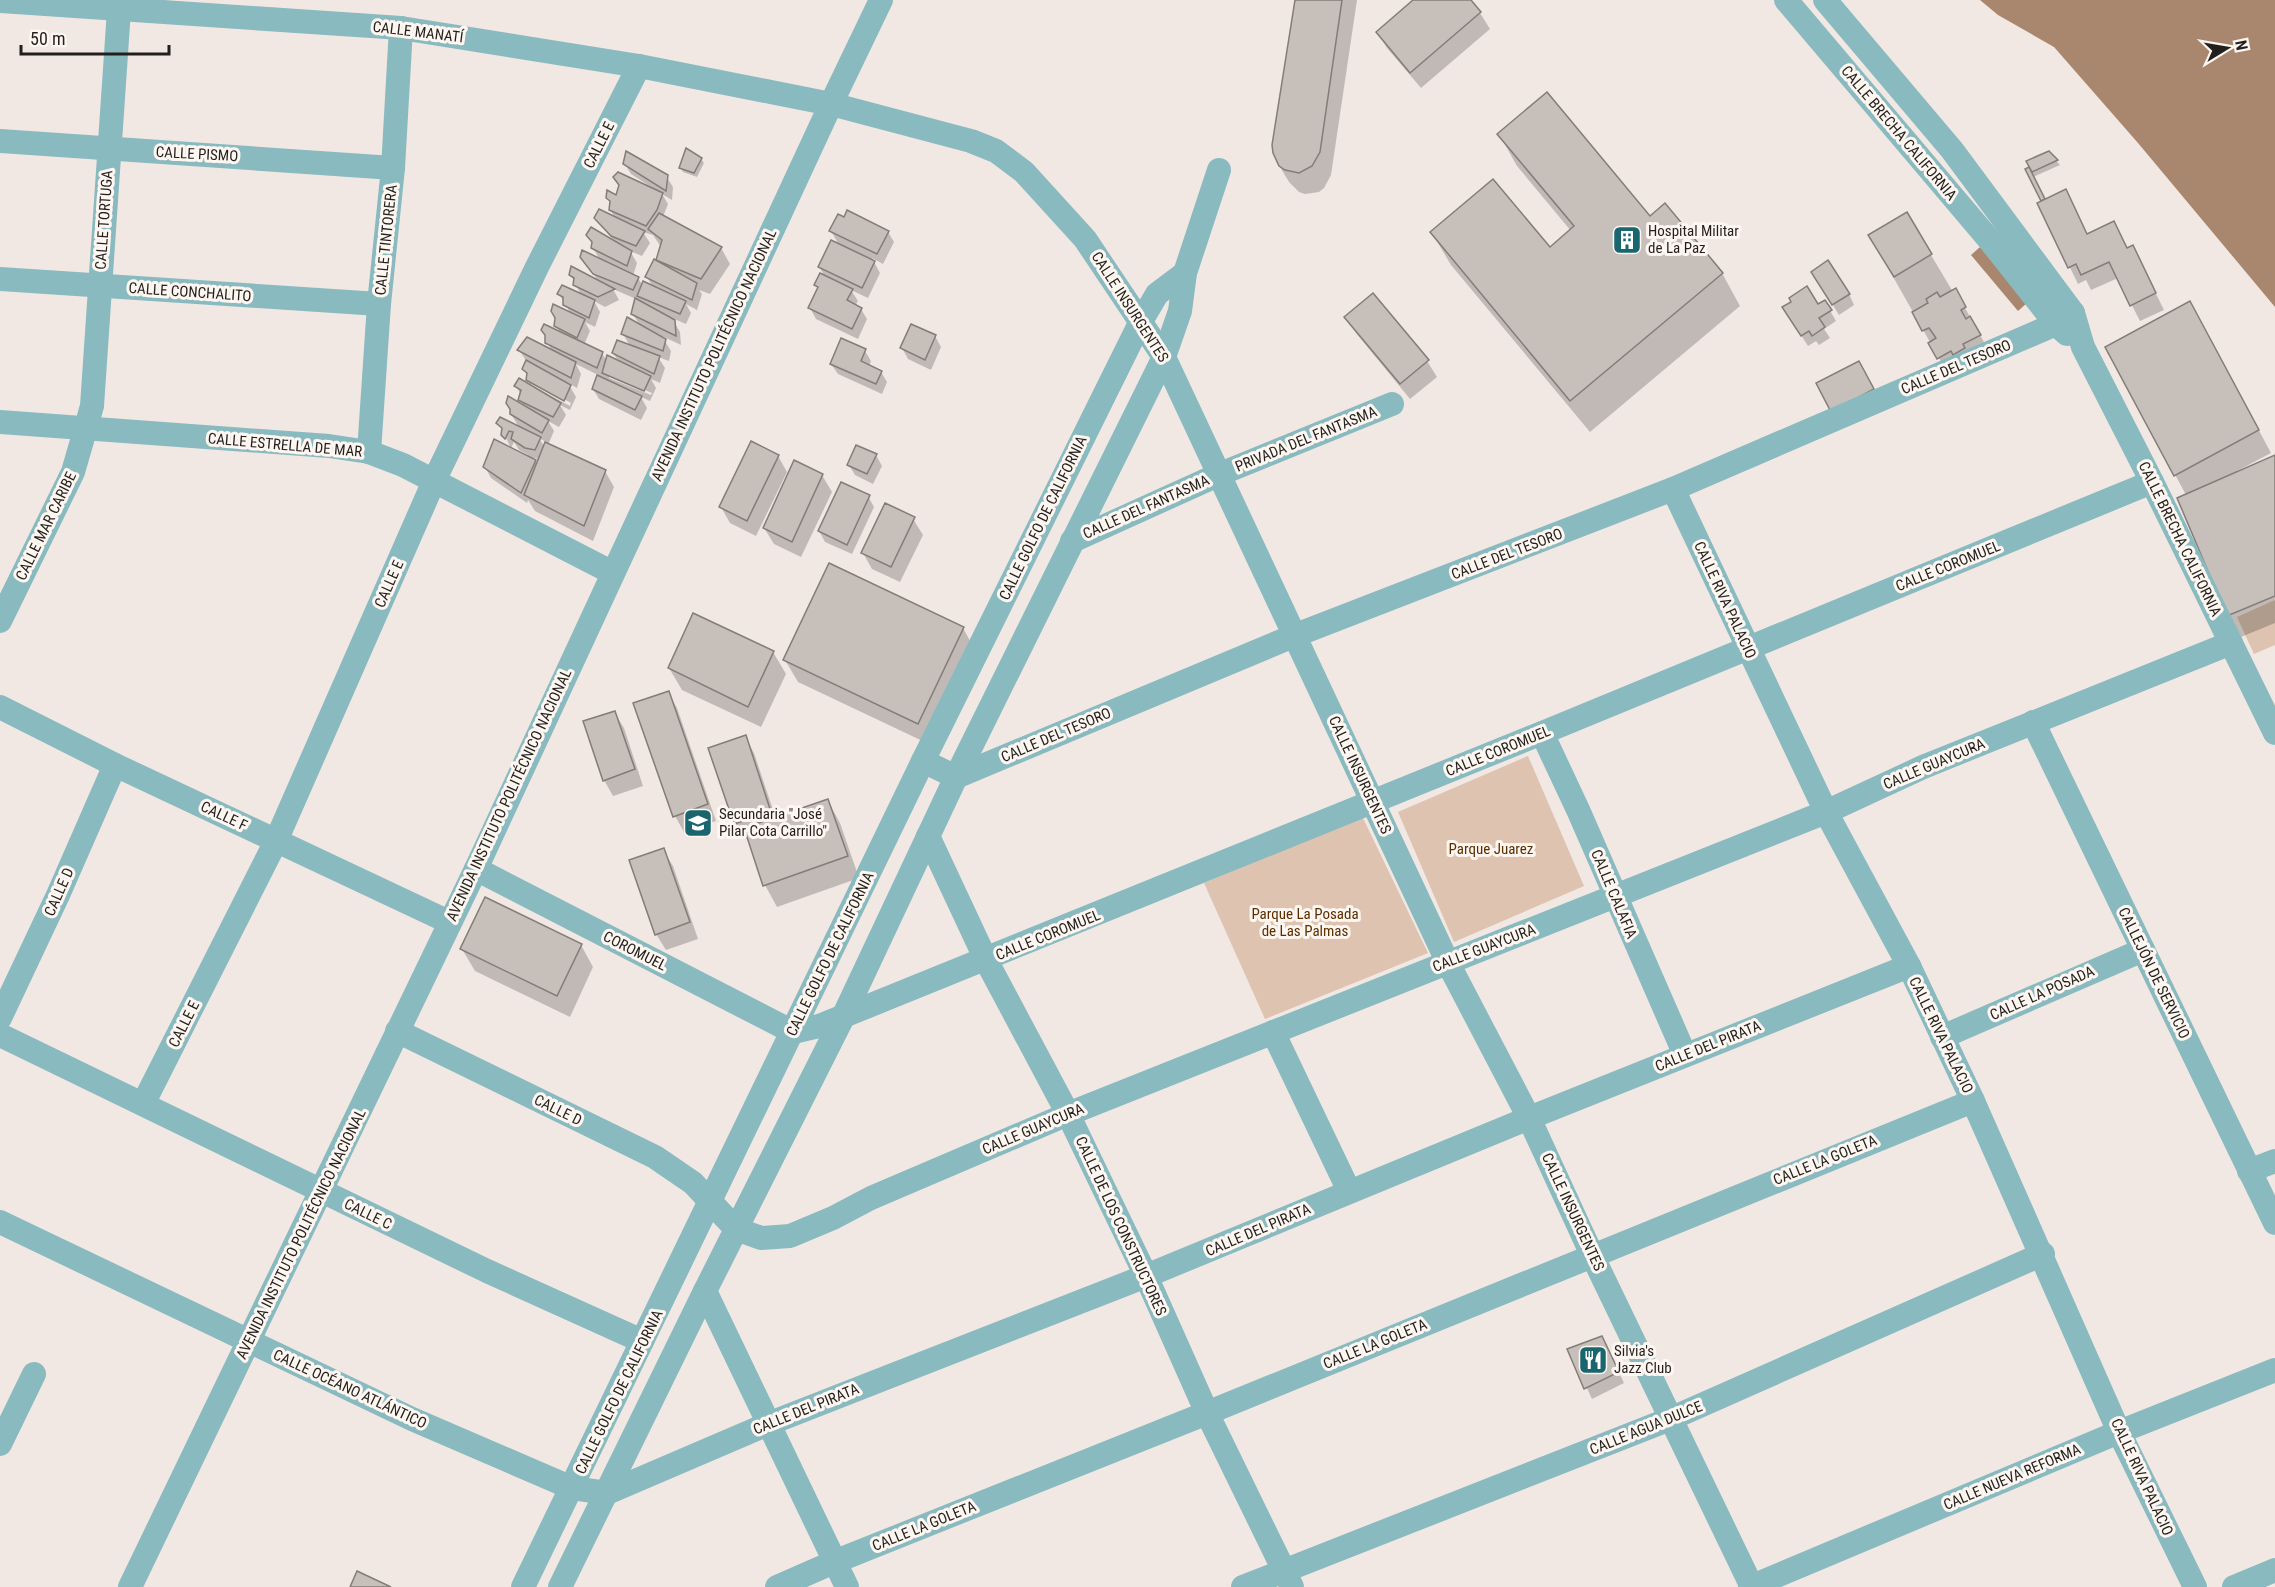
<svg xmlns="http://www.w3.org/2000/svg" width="2275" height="1587" font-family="'Roboto Condensed',sans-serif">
	<rect width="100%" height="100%" fill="#f1e8e3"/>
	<g fill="#ddc3b0">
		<polygon points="2275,600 2275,645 2254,654 2237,617"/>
		<polygon points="1528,756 1584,886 1454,942 1398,812"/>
		<polygon points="1362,816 1428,953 1265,1019 1204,883"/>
	</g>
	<g fill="#a9876e">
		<polygon points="1980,0 2275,0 2275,307 2138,143 2054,47 1998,15"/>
		<polygon points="1980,247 2027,303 2018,311 1971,255"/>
	</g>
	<g fill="#0003" fill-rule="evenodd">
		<polygon points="1296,0 1357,0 1331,175 1324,188 1319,192 1305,194 1299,192 1289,182 1276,160"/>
		<polygon points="1415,0 1469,0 1480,13 1490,29 1421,88 1387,48 1377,32"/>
		<polygon points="1499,134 1650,218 1722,273 1740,306 1590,432 1451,265 1432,233 1549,249 1571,231 1517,166"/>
		<polygon points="2049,153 2060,165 2033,177 2044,201 2074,207 2088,236 2114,223 2128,249 2133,247 2164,310 2140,321 2118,278 2091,290 2086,280 2078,284 2039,204 2043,202 2027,169"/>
		<polygon points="701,159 704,163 697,177 683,172 681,168"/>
		<path d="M 625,164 L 666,176 L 673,187 L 672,200 L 662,194 L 668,204 L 663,217 L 721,248 L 730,264 L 710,294 L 699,290 L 702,294 L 697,310 L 686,304 L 691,313 L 686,324 L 672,318 L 680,332 L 681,345 L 662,336 L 671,351 L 669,361 L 658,357 L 665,368 L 660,383 L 651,379 L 656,388 L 650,401 L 641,397 L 647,408 L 641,420 L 599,399 L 593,389 L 598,375 L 576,364 L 581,374 L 577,388 L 568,383 L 576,397 L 570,410 L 560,405 L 566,415 L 559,427 L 548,421 L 554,431 L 548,445 L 605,471 L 614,487 L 593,541 L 535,511 L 528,500 L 527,503 L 491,478 L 485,467 L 528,455 L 519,450 L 514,442 L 511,448 L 498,423 L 520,429 L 511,414 L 524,407 L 520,400 L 521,395 L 516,386 L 532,388 L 524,369 L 527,362 L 519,350 L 552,351 L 547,342 L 561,334 L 556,325 L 571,314 L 559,294 L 581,295 L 571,275 L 599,282 L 581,257 L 600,260 L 593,248 L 615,242 L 596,218 L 616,219 L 610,210 L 611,204 L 607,197 L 617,197 L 620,187 L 614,178 L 650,188 L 651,187 L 631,174 ZM 643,232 L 653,235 L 661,247 L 658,260 L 660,264 L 647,277 L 653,287 L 643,286 L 638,278 L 633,276 L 637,263 L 630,251 L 642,256 L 650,243 ZM 613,289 L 636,299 L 633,314 L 640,326 L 623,334 L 630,346 L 613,353 L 619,362 L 607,362 L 602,353 L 584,345 L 590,331 L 585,322 L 595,327 L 600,312 L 594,301 L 605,307 L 619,300 ZM 609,375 L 652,393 L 651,395 L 609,378 ZM 531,381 L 571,403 L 570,406 L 531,385 ZM 539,438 L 546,442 L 544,446 ZM 533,458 L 539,459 L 537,465 Z"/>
		<polygon points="831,231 888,232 894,242 883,264 872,258 880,273 868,298 851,290 858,301 855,306 861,309 867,319 858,339 816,319 810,308 819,289 816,284 826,278 819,267 839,245"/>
		<polygon points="1870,236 1931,255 1953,292 1955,290 1989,351 1948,374"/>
		<polygon points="1819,283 1849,294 1854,305 1839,315"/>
		<polygon points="1825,302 1836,321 1824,329 1830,338 1819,345 1816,341 1808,346 1790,318"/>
		<polygon points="1346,317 1427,361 1437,377 1410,399 1356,333"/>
		<polygon points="2202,324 2271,453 2237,471 2238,473 2275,457 2275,623 2241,637 2229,616 2186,495 2107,348"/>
		<polygon points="935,336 941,347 931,370 908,359 902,348"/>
		<polygon points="842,340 865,351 871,361 869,366 881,372 887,382 882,394 838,374 831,364"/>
		<polygon points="876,455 882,466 873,484 855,475 849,465"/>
		<polygon points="778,456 787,472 756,536 730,523 721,507"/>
		<polygon points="822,475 832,492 801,557 774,544 764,528"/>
		<polygon points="868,496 874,507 852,554 825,542 819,531"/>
		<polygon points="913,519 923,535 900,582 872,569 863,553"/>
		<polygon points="963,628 975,650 931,745 798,682 785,660"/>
		<polygon points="773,652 786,674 761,727 682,690 669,668"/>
		<polygon points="668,692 677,708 716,821 684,832 675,816"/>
		<polygon points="614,712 624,728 643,786 613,796 604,780"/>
		<polygon points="745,737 754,753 776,819 828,801 840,823 859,878 777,907 765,885 749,838 744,839 735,823"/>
		<polygon points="663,850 673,866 698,939 666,950 656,934"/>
		<polygon points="581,945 593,967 570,1017 475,971 462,949"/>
		<polygon points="1607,1348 1624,1383 1592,1399 1569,1349"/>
	</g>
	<g fill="#c7bfba" stroke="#847c77" stroke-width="1.5">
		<polygon points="1295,0 1342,0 1320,152 1312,166 1299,173 1285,170 1279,166 1273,153 1272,145"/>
		<polygon points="1413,0 1471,0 1481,12 1410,73 1376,32"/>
		<polygon points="1547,92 1650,216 1665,203 1723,273 1570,401 1430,232 1493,179 1550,247 1574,226 1497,134"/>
		<polygon points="686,148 702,158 694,173 679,168"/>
		<polygon points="626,151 668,175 666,191 623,164"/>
		<polygon points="2049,151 2058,160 2032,172 2026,161"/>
		<polygon points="2029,167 2045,199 2041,201 2025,169"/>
		<polygon points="618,172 663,193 657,210 646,226 609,210 610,201 606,198 607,190 616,195 619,185 613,177"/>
		<polygon points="2066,189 2087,234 2114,221 2127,248 2133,245 2156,293 2130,306 2109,262 2081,275 2076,264 2068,268 2037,203"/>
		<polygon points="599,209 645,231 636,246 611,236 594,218"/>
		<polygon points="847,210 889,231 877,254 829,231 838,214 844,217"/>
		<polygon points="1907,212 1932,254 1894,277 1868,235"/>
		<polygon points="659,213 722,247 701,279 656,260 662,240 648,229"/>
		<polygon points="591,227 632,251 627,266 591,248 592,242 586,235"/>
		<polygon points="831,240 875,261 862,288 818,267"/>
		<polygon points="582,250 639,277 633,290 593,274 580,257"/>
		<polygon points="654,259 697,283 692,300 645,277"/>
		<polygon points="1828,260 1850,294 1832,305 1811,272"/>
		<polygon points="571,266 615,289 598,297 573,285 574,278 569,275"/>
		<polygon points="820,273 853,289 847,300 862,308 852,329 808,308 818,287 814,285"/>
		<polygon points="643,281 686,301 680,314 637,296"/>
		<polygon points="562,285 595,300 589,318 563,305 563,297 557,294"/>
		<polygon points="1807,286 1818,304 1825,300 1832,310 1819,318 1825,327 1812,336 1809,331 1801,336 1782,307 1791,302 1789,298"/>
		<polygon points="1956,288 1966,307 1961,310 1966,319 1970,316 1981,335 1963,344 1965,348 1953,355 1951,351 1937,359 1928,343 1936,338 1929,328 1922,331 1912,312 1928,303 1926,299 1937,292 1940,297"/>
		<polygon points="1373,293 1429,360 1400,384 1344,317"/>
		<polygon points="635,298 675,320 676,336 631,314"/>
		<polygon points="2190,301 2259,430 2174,476 2105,347"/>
		<polygon points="553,304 585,319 577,338 554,326 555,318 551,311"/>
		<polygon points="627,317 666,339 663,351 621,334"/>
		<polygon points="544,324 603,352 597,368 545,343 545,335 541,330"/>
		<polygon points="911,324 936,335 925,360 900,348"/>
		<polygon points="527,337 576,362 571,378 517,350"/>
		<polygon points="841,338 866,349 861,361 882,371 876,384 830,364"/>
		<polygon points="617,340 660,356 654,374 612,353"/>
		<polygon points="607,355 651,376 644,391 602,373"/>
		<polygon points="526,360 571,385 564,401 526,380 527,373 522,369"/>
		<polygon points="1859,361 1874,389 1831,412 1816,383"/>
		<polygon points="597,375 642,396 635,410 592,389"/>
		<polygon points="519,378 561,403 553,417 518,400 521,390 514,386"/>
		<polygon points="508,396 549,420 542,433 510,414 510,409 506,403"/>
		<polygon points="500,417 541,437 535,450 525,448 511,439 513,432 509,431 505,439 501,435 502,428 496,423"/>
		<polygon points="494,439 536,460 521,493 483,467"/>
		<polygon points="751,441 779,455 747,521 719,507"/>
		<polygon points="545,442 606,470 584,526 524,495"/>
		<polygon points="856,445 877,454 867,474 847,465"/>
		<polygon points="2275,455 2275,596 2227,616 2177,498"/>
		<polygon points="794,460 823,474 792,542 763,528"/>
		<polygon points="841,482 870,495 847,545 818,531"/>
		<polygon points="885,503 915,517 891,567 861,553"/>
		<polygon points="829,563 964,627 918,724 783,660"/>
		<polygon points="693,613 774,651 748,707 668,668"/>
		<polygon points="669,691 708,804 673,817 633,703"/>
		<polygon points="615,711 635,769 603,781 583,721"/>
		<polygon points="746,735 771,812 734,824 708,748"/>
		<polygon points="828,799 848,856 763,886 744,828"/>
		<polygon points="664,848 690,922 655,935 629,860"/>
		<polygon points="485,897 582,944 557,996 460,949"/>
		<polygon points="1602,1336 1619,1372 1584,1389 1567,1349"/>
		<polygon points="357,1571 391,1587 350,1587"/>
	</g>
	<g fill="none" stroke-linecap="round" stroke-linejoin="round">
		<g stroke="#89bac0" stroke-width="24">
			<polyline points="1786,0 1992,243 2056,324 2067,334"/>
			<polyline points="1825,0 1952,150 2073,313 2083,347 2152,482 2275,733"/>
			<polyline points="0,1 401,28 639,66 831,104 971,141 996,151 1024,172 1085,239 1164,357 1447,961 1529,1118 1592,1255 1752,1587"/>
			<polyline points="0,141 393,168"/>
			<polyline points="0,279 379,304"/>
			<polyline points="0,422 329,446 369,452 403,465 613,573"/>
			<polyline points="369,452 379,304 393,168 401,28"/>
			<polyline points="1673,489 1826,812 1909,966 1973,1101 2119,1432 2195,1587"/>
			<polyline points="1072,541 1220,474 1392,404"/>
			<polyline points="0,621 73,472 92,406 119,10"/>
			<polyline points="0,707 115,765 449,922"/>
			<polyline points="2033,722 2275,1223"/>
			<polyline points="1542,733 1579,812 1685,1055"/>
			<polyline points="923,761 956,777 1296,635 1673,489 2056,324 2073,313"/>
			<polyline points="928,836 986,960 1068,1114 1146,1276 1207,1413 1292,1587"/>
			<polyline points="476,869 793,1032 819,1026 1542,733 2152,482"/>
			<polyline points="0,1018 58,895 115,765"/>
			<polyline points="397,1031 655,1157 693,1183 736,1229 761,1238 790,1236 833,1218 871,1198 1068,1114 1826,812 1923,767 2231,643"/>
			<polyline points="1273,1032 1349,1191"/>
			<polyline points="0,1035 487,1271 642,1341"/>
			<polyline points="1942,1037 2143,950"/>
			<polyline points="143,1104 276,841 434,481 537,267 639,66"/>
			<polyline points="2249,1171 2275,1161"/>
			<polyline points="0,1222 412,1419 572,1488 607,1493 768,1424 1146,1276 1529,1118 1909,966"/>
			<polyline points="705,1291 847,1587"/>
			<polyline points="0,1444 34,1374"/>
			<polyline points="130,1587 476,869 831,104 881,0"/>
			<polyline points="523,1587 923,761 1140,323 1157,294 1185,273"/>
			<polyline points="560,1587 705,1291 843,1017 956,777 1164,357 1180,311 1185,273 1219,170"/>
			<polyline points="777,1587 834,1562 1207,1413 1973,1101"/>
			<polyline points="1243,1587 1670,1419 2043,1254"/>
			<polyline points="1750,1587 2119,1432 2275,1370"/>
			<polyline points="2234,1587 2275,1570"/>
		</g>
	</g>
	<defs>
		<g id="building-square" transform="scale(1.5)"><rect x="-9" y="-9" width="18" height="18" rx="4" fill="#19666e" stroke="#fef6f0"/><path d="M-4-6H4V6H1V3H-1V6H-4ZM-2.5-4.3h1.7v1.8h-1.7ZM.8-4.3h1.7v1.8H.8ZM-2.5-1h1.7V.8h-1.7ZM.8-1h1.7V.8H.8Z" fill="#fff"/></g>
		<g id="school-square" transform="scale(1.5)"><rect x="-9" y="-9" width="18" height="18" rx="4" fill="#19666e" stroke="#fef6f0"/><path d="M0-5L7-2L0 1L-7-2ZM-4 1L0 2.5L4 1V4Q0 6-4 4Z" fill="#fff"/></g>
		<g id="restaurant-square" transform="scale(1.5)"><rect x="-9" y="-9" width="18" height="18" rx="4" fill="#19666e" stroke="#fef6f0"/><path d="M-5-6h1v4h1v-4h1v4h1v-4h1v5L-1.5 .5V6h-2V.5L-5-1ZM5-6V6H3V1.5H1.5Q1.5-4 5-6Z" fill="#fff"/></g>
	</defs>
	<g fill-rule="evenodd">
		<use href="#building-square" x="1627" y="240"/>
		<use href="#school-square" x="698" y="823"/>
		<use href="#restaurant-square" x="1593" y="1360"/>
	</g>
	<g text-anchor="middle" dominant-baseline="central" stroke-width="6" stroke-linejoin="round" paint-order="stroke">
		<g font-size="15" fill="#221f1d" stroke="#fef6f0">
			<text transform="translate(418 32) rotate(7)">CALLE MANATÍ</text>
			<text transform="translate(1899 133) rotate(50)">CALLE BRECHA CALIFORNIA</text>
			<text transform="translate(599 145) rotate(-63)">CALLE E</text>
			<text transform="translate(197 154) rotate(3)">CALLE PISMO</text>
			<text transform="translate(104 220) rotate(-86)">CALLE TORTUGA</text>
			<text transform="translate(386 240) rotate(-84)">CALLE TINTORERA</text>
			<text transform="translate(190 292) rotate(4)">CALLE CONCHALITO</text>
			<text transform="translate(1130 307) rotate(57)">CALLE INSURGENTES</text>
			<text transform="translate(714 355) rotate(-65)">AVENIDA INSTITUTO POLITÉCNICO NACIONAL</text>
			<text transform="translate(1956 367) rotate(-23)">CALLE DEL TESORO</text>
			<text transform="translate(1306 439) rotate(-22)">PRIVADA DEL FANTASMA</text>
			<text transform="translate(285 445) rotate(5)">CALLE ESTRELLA DE MAR</text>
			<text transform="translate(1146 507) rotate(-24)">CALLE DEL FANTASMA</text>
			<text transform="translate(1043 518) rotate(-64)">CALLE GOLFO DE CALIFORNIA</text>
			<text transform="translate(46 526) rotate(-64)">CALLE MAR CARIBE</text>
			<text transform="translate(2180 539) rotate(64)">CALLE BRECHA CALIFORNIA</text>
			<text transform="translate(1507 554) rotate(-21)">CALLE DEL TESORO</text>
			<text transform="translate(1948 566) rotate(-22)">CALLE COROMUEL</text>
			<text transform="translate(389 584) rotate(-66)">CALLE E</text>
			<text transform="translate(1725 600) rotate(65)">CALLE RIVA PALACIO</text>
			<text transform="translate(1056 735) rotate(-23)">CALLE DEL TESORO</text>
			<text transform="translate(1498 751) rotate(-22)">CALLE COROMUEL</text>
			<text transform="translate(1934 764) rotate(-23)">CALLE GUAYCURA</text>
			<text transform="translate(1360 775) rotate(65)">CALLE INSURGENTES</text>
			<text transform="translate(509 795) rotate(-65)">AVENIDA INSTITUTO POLITÉCNICO NACIONAL</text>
			<text transform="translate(224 816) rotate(25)">CALLE F</text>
			<text transform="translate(59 892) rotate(-66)">CALLE D</text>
			<text transform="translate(1614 894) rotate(67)">CALLE CALAFIA</text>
			<text transform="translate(1048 935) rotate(-22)">CALLE COROMUEL</text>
			<text transform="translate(1484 948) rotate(-21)">CALLE GUAYCURA</text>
			<text transform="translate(635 951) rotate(27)">COROMUEL</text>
			<text transform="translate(830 954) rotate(-64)">CALLE GOLFO DE CALIFORNIA</text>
			<text transform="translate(2154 973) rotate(64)">CALLEJÓN DE SERVICIO</text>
			<text transform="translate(2042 993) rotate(-24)">CALLE LA POSADA</text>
			<text transform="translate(184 1024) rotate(-63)">CALLE E</text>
			<text transform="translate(1941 1035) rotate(64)">CALLE RIVA PALACIO</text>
			<text transform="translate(1708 1046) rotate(-22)">CALLE DEL PIRATA</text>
			<text transform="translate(558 1110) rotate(26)">CALLE D</text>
			<text transform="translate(1033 1129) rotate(-23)">CALLE GUAYCURA</text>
			<text transform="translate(1825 1160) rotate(-22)">CALLE LA GOLETA</text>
			<text transform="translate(1573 1212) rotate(65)">CALLE INSURGENTES</text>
			<text transform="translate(368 1214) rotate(26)">CALLE C</text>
			<text transform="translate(1121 1226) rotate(65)">CALLE DE LOS CONSTRUCTORES</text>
			<text transform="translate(1258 1230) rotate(-23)">CALLE DEL PIRATA</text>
			<text transform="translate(301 1234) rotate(-64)">AVENIDA INSTITUTO POLITÉCNICO NACIONAL</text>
			<text transform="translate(1375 1344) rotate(-22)">CALLE LA GOLETA</text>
			<text transform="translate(350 1389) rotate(25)">CALLE OCÉANO ATLÁNTICO</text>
			<text transform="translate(619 1392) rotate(-64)">CALLE GOLFO DE CALIFORNIA</text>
			<text transform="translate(806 1409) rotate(-22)">CALLE DEL PIRATA</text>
			<text transform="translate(1646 1428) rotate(-22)">CALLE AGUA DULCE</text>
			<text transform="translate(2012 1477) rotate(-23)">CALLE NUEVA REFORMA</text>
			<text transform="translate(2142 1477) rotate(65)">CALLE RIVA PALACIO</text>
			<text transform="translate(924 1526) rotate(-22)">CALLE LA GOLETA</text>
		</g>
		<g font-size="15" fill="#221f1d" stroke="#fef6f0" text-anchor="start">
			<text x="1648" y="231">Hospital Militar<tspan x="1648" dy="17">de La Paz</tspan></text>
			<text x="719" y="814">Secundaria "José<tspan x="719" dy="17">Pilar Cota Carrillo"</tspan></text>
			<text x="1614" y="1351">Silvia's<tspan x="1614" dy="17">Jazz Club</tspan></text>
		</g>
		<g font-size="15" fill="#5b2e00" stroke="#fef6f0">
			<text x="1491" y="849">Parque Juarez</text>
			<text x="1305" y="914">Parque La Posada<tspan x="1305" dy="17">de Las Palmas</tspan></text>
		</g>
	</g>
	<g transform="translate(2227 48) rotate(79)" stroke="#fef6f0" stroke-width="4.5" paint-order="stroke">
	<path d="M0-4.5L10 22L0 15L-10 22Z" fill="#221f1d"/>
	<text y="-9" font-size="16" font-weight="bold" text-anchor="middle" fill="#221f1d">N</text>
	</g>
	<path d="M21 45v9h148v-9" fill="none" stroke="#221f1d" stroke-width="3"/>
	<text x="30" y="45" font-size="18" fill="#221f1d" stroke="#fef6f0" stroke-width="4.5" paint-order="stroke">50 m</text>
</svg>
